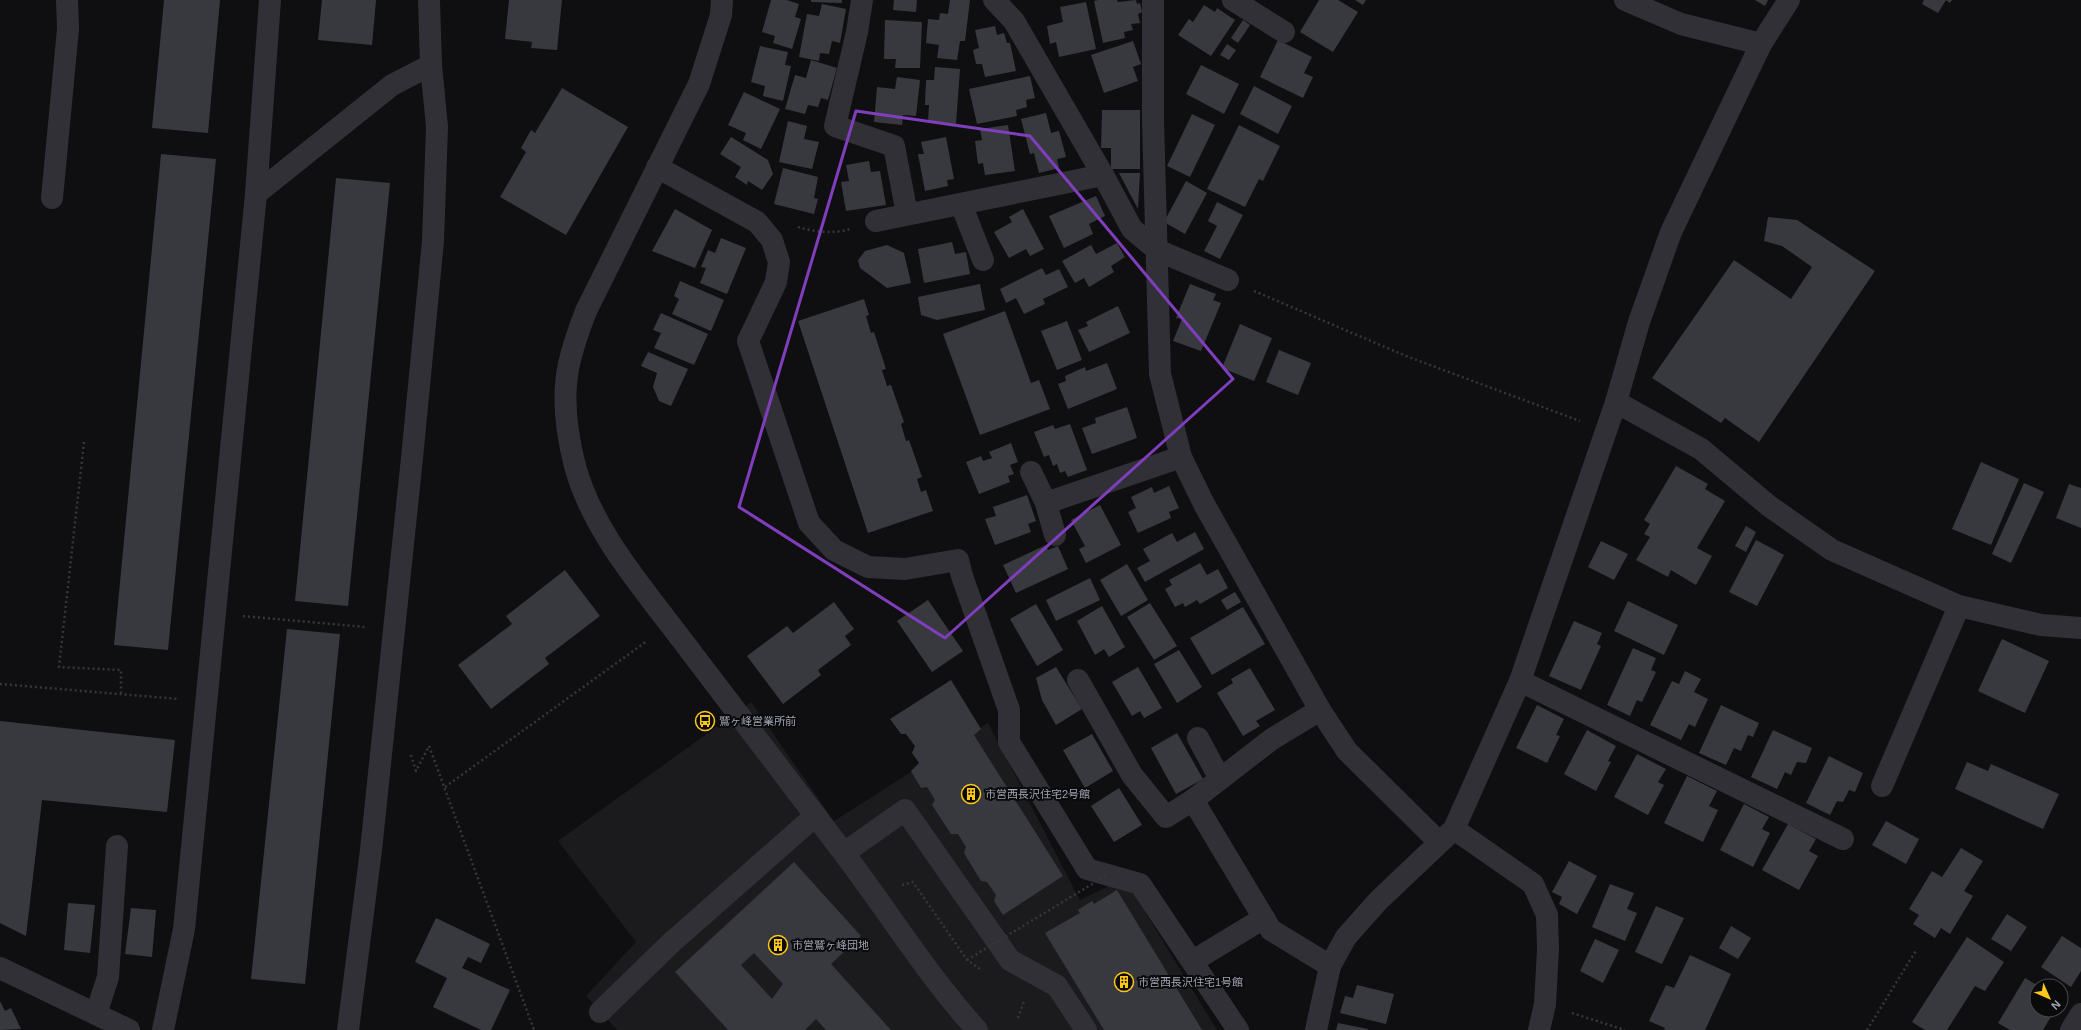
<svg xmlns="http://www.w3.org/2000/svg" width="2081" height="1030" font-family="Helvetica,'Noto Sans JP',sans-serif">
	<rect width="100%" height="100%" fill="#0f0f11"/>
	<polygon fill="#1b1b1e" points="751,702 834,821 988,723 1080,900 1113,884 1133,892 1217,1030 617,1030 586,996 636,942 558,841"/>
	<g fill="#38393f" fill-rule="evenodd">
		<polygon points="164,0 220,0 208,133 152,128"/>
		<polygon points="322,0 376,0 372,45 318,40"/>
		<polygon points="509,0 562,0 557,50 531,48 532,42 505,39"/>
		<polygon points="771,0 787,0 799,4 795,17 801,19 792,49 773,43 775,36 762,32"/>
		<polygon points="811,0 842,0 842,3 811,2"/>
		<polygon points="894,0 917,0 916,12 893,10"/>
		<polygon points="950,0 970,0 965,41 960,41 957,60 937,58 939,45 926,43 928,19 939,20 940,13 948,14"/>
		<polygon points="1098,0 1117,0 1118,2 1136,0 1137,4 1140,3 1142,12 1138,14 1140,23 1131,24 1133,30 1124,32 1125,38 1103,43 1094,1"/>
		<polygon points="1319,0 1338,0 1358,12 1333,52 1300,32"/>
		<polygon points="1355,0 1366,0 1363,5"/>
		<polygon points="1755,0 1768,0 1765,6"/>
		<polygon points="1924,0 1952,0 1950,3 1946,0 1938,13 1922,4"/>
		<polygon points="1086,2 1096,49 1059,57 1056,42 1050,44 1047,26 1063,22 1060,7"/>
		<polygon points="822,4 846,9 840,43 832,41 829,54 820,53 819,61 799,57 807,14 819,16"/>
		<polygon points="1204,5 1215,12 1217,8 1235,20 1211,56 1178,35 1189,19 1193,22"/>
		<polygon points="885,20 922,22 920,68 895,68 896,59 884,59"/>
		<polygon points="1243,20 1250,25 1238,43 1231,38"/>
		<polygon points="995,26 997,35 1004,33 1007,43 1010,43 1016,71 985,77 982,64 976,64 973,50 979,48 975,30"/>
		<polygon points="1278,40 1312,57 1304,73 1313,77 1303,98 1260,77"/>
		<polygon points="1133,41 1141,64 1133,67 1138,81 1104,93 1091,55"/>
		<polygon points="1227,44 1236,50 1229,60 1220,55"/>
		<polygon points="760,46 788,52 785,65 791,66 783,101 763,96 765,86 751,82"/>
		<polygon points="811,60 837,68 828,100 821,98 818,107 808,105 805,114 785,109 795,75 806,78"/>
		<polygon points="1201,65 1239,84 1224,114 1186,94"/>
		<polygon points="935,67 960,69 956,124 928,122 929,105 925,105 926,80 934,80"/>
		<polygon points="1030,76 1035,98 1026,100 1027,107 1016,110 1017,116 977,124 969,89"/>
		<polygon points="897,77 920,80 916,116 903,115 902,125 874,122 877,87 895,89"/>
		<polygon points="1254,86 1292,106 1278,134 1240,114"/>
		<polygon points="562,88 628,127 566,235 500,197 526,152 521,148 531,130 535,133"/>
		<polygon points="744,92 780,109 761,149 743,140 746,133 728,125"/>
		<polygon points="1102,110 1140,110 1140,169 1111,169 1111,148 1101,148"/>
		<polygon points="1046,113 1051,133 1059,131 1066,157 1057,159 1059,168 1039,173 1034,153 1030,154 1021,119"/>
		<polygon points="1192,114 1215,125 1190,177 1167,166"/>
		<polygon points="788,121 807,126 804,139 819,142 812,169 779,162"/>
		<polygon points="1008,125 1015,171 985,175 983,163 978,164 975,141 982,140 980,129"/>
		<polygon points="1239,125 1280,146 1263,181 1259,179 1245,207 1207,189"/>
		<polygon points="731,137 768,160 773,174 762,190 748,181 747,185 735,177 741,167 720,154"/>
		<polygon points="946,137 954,179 947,180 948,186 925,191 918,154 924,154 921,142"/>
		<polygon points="161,154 216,159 168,650 114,645"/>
		<polygon points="869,161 871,172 880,171 886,205 846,211 841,182 849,181 846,165"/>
		<polygon points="783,168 818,177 814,198 818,199 814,214 774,204"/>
		<polygon points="1119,173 1140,173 1138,209"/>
		<polygon points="336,178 390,183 348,606 295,601"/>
		<polygon points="1186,181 1207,193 1185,234 1164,222"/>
		<polygon points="1096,196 1105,216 1089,224 1093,234 1064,248 1049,216"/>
		<polygon points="1217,202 1243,215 1220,259 1204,251 1217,226 1208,221"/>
		<polygon points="675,209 712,230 695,268 652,251"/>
		<polygon points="1023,209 1044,249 1030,256 1026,249 1009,258 994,232 1012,222 1009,217"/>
		<polygon points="1768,217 1797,220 1875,271 1759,442 1725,418 1721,423 1652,378 1734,260 1791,299 1812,267 1782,246 1764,241"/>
		<polygon points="721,238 746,248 727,294 700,283 706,268 701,267 708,250 715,253"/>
		<polygon points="952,242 955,254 966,252 970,274 924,283 918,249"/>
		<polygon points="1117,243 1125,257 1111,266 1114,272 1089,287 1084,278 1075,283 1062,261 1091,245 1096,254"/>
		<polygon points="887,245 904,253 911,283 887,288 860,268 858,260 865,251"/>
		<polygon points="1042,268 1046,275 1059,269 1068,287 1043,299 1045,304 1024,314 1016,298 1006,303 1000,289"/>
		<polygon points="680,281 724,300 711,331 672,314 679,299 674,296"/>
		<polygon points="980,284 985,310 937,320 921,315 918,297"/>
		<polygon points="1190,284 1216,294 1213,300 1221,303 1201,351 1173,341 1182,319 1176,318"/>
		<polygon points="864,299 869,315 866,316 871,333 874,332 886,369 882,370 887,386 891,385 904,422 901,424 906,441 909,440 922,477 917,479 921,492 926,490 933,511 868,533 798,321"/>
		<polygon points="1118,306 1130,333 1089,352 1078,330 1088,326 1086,322"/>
		<polygon points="1005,311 1031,383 1039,380 1050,409 980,435 943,334"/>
		<polygon points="661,313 708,334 694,365 654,348 661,333 653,330"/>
		<polygon points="1067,321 1082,360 1057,370 1041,331"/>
		<polygon points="1240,324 1272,338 1254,381 1222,368"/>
		<polygon points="1279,350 1311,363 1298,395 1266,382"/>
		<polygon points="648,352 688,369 671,406 659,401 653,387 657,373 641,366"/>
		<polygon points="1107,363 1117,389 1068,409 1058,384 1066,381 1065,376 1085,367 1086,371"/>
		<polygon points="1127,407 1137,438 1092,454 1082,428 1096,423 1095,418"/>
		<polygon points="1070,424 1087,470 1068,477 1065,471 1060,473 1057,464 1053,466 1049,455 1044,457 1034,432 1053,425 1055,429"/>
		<polygon points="1011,443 1018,462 1010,465 1014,474 1008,476 1010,482 979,494 966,462 981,456 983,461 992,458 989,452"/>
		<polygon points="1981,462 2019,479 1991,545 1952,529"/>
		<polygon points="1676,466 1708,484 1705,489 1725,501 1697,548 1712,556 1696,585 1671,570 1668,577 1636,560 1650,537 1644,534 1650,524 1644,520"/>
		<polygon points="2024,483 2044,492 2011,563 1992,554"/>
		<polygon points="2069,484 2081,488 2081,528 2056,518"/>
		<polygon points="1169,486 1179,508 1169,512 1171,518 1138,533 1128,512 1136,508 1131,497 1152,487 1154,493"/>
		<polygon points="1027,495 1036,521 1028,524 1031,532 995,545 985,519 996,516 993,507"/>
		<polygon points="1100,505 1121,545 1086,563 1079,549 1085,546 1071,520"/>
		<polygon points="1746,526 1756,532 1746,552 1735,546"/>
		<polygon points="1195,532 1204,549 1145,582 1137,568 1150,561 1143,549 1172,533 1177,542"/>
		<polygon points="1756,540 1784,555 1757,606 1729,592"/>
		<polygon points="1601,541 1628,554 1614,580 1588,567"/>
		<polygon points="1046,545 1048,550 1058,546 1068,569 1016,593 1003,565"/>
		<polygon points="1200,563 1207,575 1218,569 1228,588 1200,604 1197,600 1185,607 1183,603 1175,607 1165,589 1172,585 1169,580"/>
		<polygon points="1127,564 1148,600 1121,616 1100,580"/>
		<polygon points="565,570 600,616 545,658 549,664 491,709 458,665 512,624 506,616"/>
		<polygon points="1090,578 1100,600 1056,621 1046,600"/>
		<polygon points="1235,592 1241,602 1227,610 1221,600"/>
		<polygon points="928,600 963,651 932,672 897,621"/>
		<polygon points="1628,601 1678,625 1664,655 1614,631"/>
		<polygon points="834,602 854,629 845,636 851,645 818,670 821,675 783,704 747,656 787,626 793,633"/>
		<polygon points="1150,603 1177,646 1154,660 1127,617"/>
		<polygon points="1036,604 1063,650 1037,666 1010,619"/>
		<polygon points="1102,606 1125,647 1109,657 1104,649 1095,655 1077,621"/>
		<polygon points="1243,607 1265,644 1212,675 1190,638"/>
		<polygon points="1574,621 1602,633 1597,644 1601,646 1581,690 1549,676"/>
		<polygon points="287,629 340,634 305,984 251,979"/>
		<polygon points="2002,639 2049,661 2025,713 1978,691"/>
		<polygon points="1633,648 1656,658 1651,670 1656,672 1642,702 1637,700 1630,716 1607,705"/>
		<polygon points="1179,650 1202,687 1177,703 1154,664"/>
		<polygon points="1056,667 1082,709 1056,725 1042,700 1036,678"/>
		<polygon points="1138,667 1162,708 1144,718 1140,711 1132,716 1112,682"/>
		<polygon points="1250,668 1275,710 1256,721 1260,726 1243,736 1217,693 1233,683 1231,679"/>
		<polygon points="1685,671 1701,679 1694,692 1708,699 1695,727 1689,724 1681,740 1650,725 1672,681 1679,684"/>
		<polygon points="951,680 981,729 974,735 1063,876 1003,915 994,901 996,895 987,882 981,881 964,853 966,847 958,834 951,834 932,805 935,800 927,787 921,788 911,771 919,763 912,753 915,746 906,734 901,734 890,719"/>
		<polygon points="1537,705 1564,719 1556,735 1560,736 1547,763 1516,748"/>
		<polygon points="1721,705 1759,723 1753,737 1748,735 1741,751 1734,748 1726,765 1699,753"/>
		<polygon points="0,721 175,740 167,812 42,800 26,936 0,923"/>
		<polygon points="1587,730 1616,746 1608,761 1611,762 1596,791 1564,774"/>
		<polygon points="1773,730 1812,748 1806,763 1797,762 1791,775 1785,772 1777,789 1751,777"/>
		<polygon points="1177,733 1203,779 1176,794 1151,748"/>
		<polygon points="1092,734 1113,771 1085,788 1063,750"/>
		<polygon points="1637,754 1666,769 1658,782 1664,785 1648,815 1614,797"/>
		<polygon points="1829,756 1863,773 1855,792 1849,790 1843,802 1837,801 1830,815 1806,803"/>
		<polygon points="1967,762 1988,771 1991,764 2059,794 2043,829 1955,789"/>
		<polygon points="1687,776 1717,791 1709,806 1718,810 1703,842 1664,823"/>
		<polygon points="1119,788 1142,825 1114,842 1091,806"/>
		<polygon points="1744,804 1769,817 1762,829 1770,833 1753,867 1720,850"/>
		<polygon points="1886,821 1919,839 1906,864 1872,845"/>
		<polygon points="1788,824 1816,839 1809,851 1818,856 1799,890 1762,870"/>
		<polygon points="1961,848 1983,861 1964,891 1973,896 1950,934 1941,928 1935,938 1913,924 1919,915 1909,909 1932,871 1942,877"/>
		<polygon points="1569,861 1597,876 1577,914 1559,904 1562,897 1552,892"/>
		<path d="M 794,862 L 861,936 L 831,964 L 891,1030 L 826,1030 L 816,1019 L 805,1030 L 728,1030 L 675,972 ZM 754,953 L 783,984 L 772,999 L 741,965 Z"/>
		<polygon points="1610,884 1634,893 1627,909 1637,913 1625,941 1592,927"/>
		<polygon points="1117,890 1202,1030 1104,1030 1045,933 1080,913 1078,910 1092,901 1094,904"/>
		<polygon points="68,903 95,905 90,953 64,950"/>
		<polygon points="1656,906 1684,918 1662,964 1635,952"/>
		<polygon points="131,908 156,910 152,957 125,954"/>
		<polygon points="2007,914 2027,927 2011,951 1991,939"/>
		<polygon points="436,918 490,944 481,963 468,957 462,968 510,990 491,1030 481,1030 433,1007 447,978 415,962"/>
		<polygon points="1731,926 1751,938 1738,959 1719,948"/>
		<polygon points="2062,936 2081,948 2081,971 2071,987 2041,967"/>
		<polygon points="1967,937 2004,962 1985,991 1975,986 1947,1030 1925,1030 1912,1022"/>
		<polygon points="1595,939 1619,950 1603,983 1580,971"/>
		<polygon points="1690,955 1731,974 1705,1030 1664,1030 1665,1028 1649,1021 1666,985 1674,988"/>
		<polygon points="2025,978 2037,985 2037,1010 2055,1010 2043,1030 2010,1030 1998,1023"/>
		<polygon points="1357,985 1394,994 1386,1024 1340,1013 1345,996 1353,998"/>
		<polygon points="0,1001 5,1011 11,1008 21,1029 0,1030"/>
		<polygon points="1338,1023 1368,1029 1368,1030 1336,1030"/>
	</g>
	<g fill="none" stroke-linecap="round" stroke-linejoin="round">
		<g stroke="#36373d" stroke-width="2.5" stroke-dasharray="2 3" stroke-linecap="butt">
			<path d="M 798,227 C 813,232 835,234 850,229"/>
			<polyline points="1254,291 1406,356 1580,421"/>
			<polyline points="84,442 59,667 121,670 121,693"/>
			<polyline points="243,616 365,627"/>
			<polyline points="0,684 178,699"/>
			<polyline points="411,755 416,771 429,746 534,1030"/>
			<polyline points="445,787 647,641"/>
			<polyline points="902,885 913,882 967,960 980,969"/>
			<polyline points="1572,1013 1625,1030"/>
			<polyline points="1018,1018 1024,1001"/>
			<polyline points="1867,1030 1917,949"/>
		</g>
		<g stroke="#303036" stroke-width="22">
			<path d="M 722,0 L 721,15 L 699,84 L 586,311 C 579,329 573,346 569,364 C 562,396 567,435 575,466 C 593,533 645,590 685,644 C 738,713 790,783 843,852 C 888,911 927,975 977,1030"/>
			<polyline points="862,0 857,32 835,126 894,146 907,214"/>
			<polyline points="994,0 1014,21 1103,175 1132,229 1157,250 1228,280"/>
			<polyline points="1153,0 1153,120 1160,374 1181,457 1204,504 1320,710 1347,751 1439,842"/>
			<polyline points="1233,0 1284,32"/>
			<polyline points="1625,0 1681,24 1761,44"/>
			<polyline points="657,167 757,222 772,240 779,262 776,282 748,341 809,523 834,550 868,567 905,569 958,560 962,576 1009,710 1009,742 1087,869 1140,884 1238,1030"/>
			<polyline points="256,194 392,85 431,65"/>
			<polyline points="52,198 68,29 67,0"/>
			<polyline points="961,204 983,260"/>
			<polyline points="876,221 1103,175"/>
			<polyline points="1616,402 1701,449 1769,506 1832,550 1959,606 2041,625 2081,628"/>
			<polyline points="1031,472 1046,503 1055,535"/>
			<polyline points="1046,503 1181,457"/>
			<polyline points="1078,680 1132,775 1166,817 1193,800 1272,739 1320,710"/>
			<polyline points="1520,681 1843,839"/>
			<polyline points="1198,738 1220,779"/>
			<polyline points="1882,786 1959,606"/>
			<polyline points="1193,800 1271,930 1330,966"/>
			<polyline points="1454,829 1533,884 1547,915 1548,949 1545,1004 1539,1030"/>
			<polyline points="844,853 905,810 1010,960 1057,986 1086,1030"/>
			<polyline points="1193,961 1264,918"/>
			<polyline points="0,968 129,1030"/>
			<polyline points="600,1012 671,943 815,816"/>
			<polyline points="96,1014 108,977 117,846"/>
			<polyline points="163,1030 184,929 256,194 270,0"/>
			<polyline points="348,1030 371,850 412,458 433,241 437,127 431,65 429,0"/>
			<polyline points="1316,1030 1330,966 1346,937 1379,900 1454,829 1520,681 1616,402 1639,322 1671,232 1761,44 1789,0"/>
			<polyline points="2071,1030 2081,1014"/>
		</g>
		<polyline stroke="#36373d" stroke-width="2.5" stroke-dasharray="2 3" stroke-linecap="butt" points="967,960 1107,875"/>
	</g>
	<path fill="none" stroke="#803ebd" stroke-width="3" stroke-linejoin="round" d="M 856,111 L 1030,136 L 1233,379 L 945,638 L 739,507 Z"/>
	<defs>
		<g id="bus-ring" transform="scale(1)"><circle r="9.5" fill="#0a0a0b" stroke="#ffc819" stroke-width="1.5"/><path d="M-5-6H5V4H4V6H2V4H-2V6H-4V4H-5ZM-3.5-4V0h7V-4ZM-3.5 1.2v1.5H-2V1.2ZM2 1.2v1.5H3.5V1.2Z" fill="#ffc819"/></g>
		<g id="building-ring" transform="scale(1)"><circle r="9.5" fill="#0a0a0b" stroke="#ffc819" stroke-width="1.5"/><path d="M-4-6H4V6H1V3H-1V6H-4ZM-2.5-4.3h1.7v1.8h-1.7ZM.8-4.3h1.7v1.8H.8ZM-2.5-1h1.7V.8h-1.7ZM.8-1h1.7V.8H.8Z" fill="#ffc819"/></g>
	</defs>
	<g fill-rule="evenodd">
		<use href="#bus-ring" x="705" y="721"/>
		<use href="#building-ring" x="971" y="794"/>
		<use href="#building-ring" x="778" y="945"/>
		<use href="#building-ring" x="1124" y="982"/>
	</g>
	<g text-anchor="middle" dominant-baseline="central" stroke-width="4" stroke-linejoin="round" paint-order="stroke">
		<g font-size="11" fill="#9fa3b3" stroke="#0a0a0b" text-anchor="start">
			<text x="719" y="721">鷲ヶ峰営業所前</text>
			<text x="985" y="794">市営西長沢住宅2号館</text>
			<text x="792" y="945">市営鷲ヶ峰団地</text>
			<text x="1138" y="982">市営西長沢住宅1号館</text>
		</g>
	</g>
	<g transform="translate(2049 998) rotate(135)"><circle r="19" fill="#0a0a0b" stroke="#46474e"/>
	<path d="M0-3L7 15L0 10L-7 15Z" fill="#ffc819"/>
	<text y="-6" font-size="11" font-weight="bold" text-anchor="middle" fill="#9fa3b3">N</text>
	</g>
</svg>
